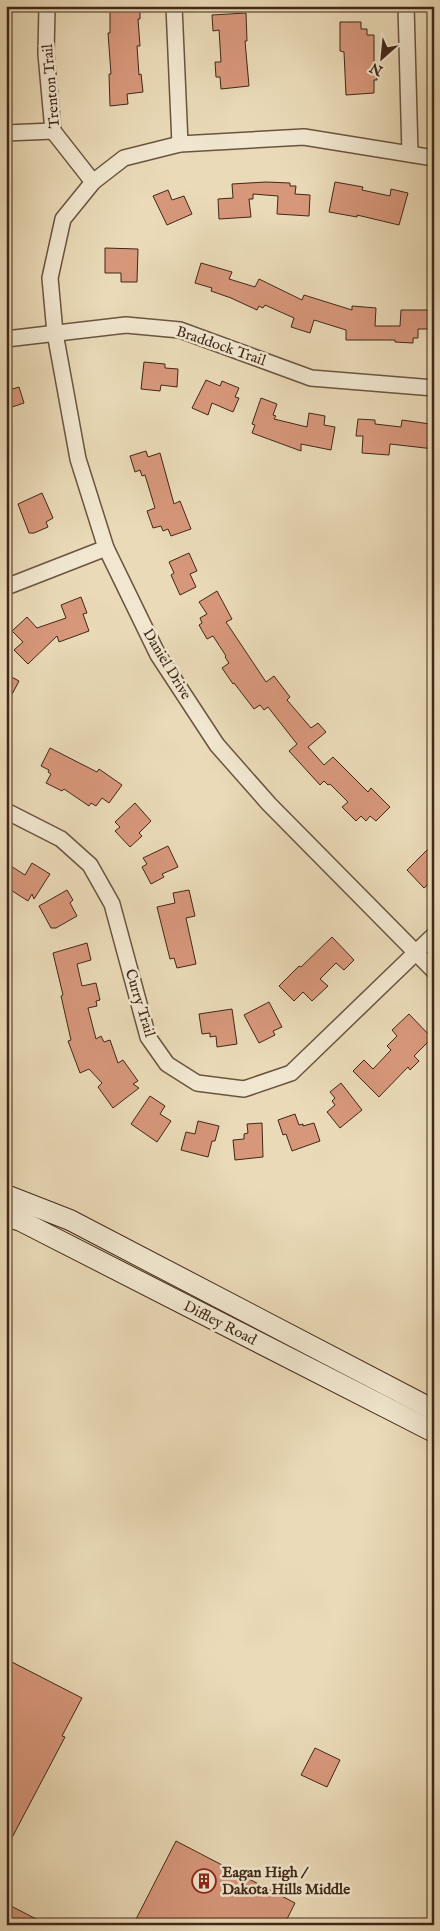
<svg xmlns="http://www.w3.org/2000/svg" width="440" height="1931" font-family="'IM FELL English',serif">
	<rect width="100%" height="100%" fill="#eadab7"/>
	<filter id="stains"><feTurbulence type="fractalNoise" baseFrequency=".004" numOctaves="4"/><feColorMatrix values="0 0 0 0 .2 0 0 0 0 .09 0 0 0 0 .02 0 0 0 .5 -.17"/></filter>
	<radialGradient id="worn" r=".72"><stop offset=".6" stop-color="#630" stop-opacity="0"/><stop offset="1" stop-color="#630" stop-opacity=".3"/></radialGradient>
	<g fill="#d7977b" stroke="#412717">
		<polygon points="110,6 140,6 140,19 138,19 140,46 137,46 139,75 141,74 143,92 127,94 128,104 110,106 109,74 111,74 108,33 110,33"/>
		<polygon points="246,13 247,41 245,41 249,86 221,89 220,77 216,77 215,62 221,62 219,30 213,31 212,15"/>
		<polygon points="340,22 361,22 361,29 367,29 367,35 374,35 374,64 377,64 377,80 374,80 374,93 346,95 344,52 340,51"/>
		<polygon points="266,182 290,183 290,186 296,186 295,194 310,195 309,216 277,214 278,196 253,194 253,199 249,199 251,217 219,219 218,199 233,198 232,184"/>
		<polygon points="335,182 363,187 362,190 390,196 391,189 408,193 399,225 357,215 357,217 329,212"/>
		<polygon points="168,190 172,200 184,196 192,214 167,225 153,196"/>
		<polygon points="105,248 138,249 137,282 121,282 121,273 105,273"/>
		<polygon points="201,263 232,272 229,279 255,287 259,279 302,300 304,295 352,310 352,306 376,308 375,326 400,326 401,310 431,310 430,329 418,329 418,338 413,338 413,343 395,342 395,340 346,340 346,330 314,320 310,333 291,327 294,318 265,305 263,308 259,306 257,310 231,298 211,291 212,288 195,283"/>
		<polygon points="144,362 165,364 165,368 178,369 177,387 161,385 160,391 141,389"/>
		<polygon points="206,380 220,386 222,381 239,388 235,397 239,398 233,412 212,403 208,415 192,408"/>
		<polygon points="19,387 24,403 6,409 6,391"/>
		<polygon points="261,398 277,404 273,415 276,416 274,419 307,427 309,413 325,416 324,425 335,427 331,450 301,444 301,451 252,433 255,425 252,424"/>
		<polygon points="358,419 375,420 375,424 401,427 402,420 430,424 429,427 434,427 434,449 390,444 389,455 362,453 363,436 356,436"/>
		<polygon points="146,451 148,457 160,453 174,504 180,501 191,529 171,536 168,529 163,531 161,526 153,528 147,511 155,508 145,475 142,476 140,470 135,472 130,456"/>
		<polygon points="42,493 53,518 46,522 48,527 34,533 29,533 18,504"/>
		<polygon points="189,553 197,571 190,574 196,587 180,595 171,575 174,573 169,562"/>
		<polygon points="217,591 232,619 226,622 266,682 274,676 290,697 287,700 311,728 318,723 326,732 308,747 324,765 333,757 368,792 371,788 390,807 376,821 370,816 366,821 361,816 356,821 342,807 348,802 330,784 328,785 324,781 320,785 289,751 297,744 268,707 264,710 260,705 254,709 234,683 233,684 222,668 229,663 225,657 226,656 213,636 207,639 199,625 202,623 200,618 207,614 199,602"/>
		<polygon points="81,597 87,613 83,614 89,631 59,642 57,636 28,664 14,650 23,642 12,631 27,617 37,628 66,618 61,605"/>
		<polygon points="6,674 19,681 6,706"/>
		<polygon points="50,748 97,772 99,769 122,785 109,803 102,798 96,806 91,803 89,806 64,789 62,791 46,783 51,774 48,772 49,770 41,766"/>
		<polygon points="135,803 151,821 139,833 142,836 130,847 115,831 120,827 115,822"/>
		<polygon points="434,843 434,879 424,888 407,870"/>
		<polygon points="168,846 178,867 162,874 164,877 151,884 142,867 147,864 143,858"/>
		<polygon points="6,863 25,875 32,863 50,874 34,899 32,894 28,901 6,887"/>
		<polygon points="67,890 73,900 70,903 77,916 56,928 51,928 39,906"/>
		<polygon points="189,890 195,916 186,918 196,964 177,968 174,958 170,959 157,907 175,903 173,893"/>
		<polygon points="332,937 354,960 344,970 336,963 320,979 328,986 312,1001 303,992 294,1001 279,986 299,966 301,967"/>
		<polygon points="87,943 91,960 77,964 82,986 96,983 100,1000 96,1001 97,1006 88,1008 96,1039 101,1036 104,1042 110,1040 118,1063 123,1060 138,1081 133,1084 139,1088 113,1108 98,1087 102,1083 89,1069 80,1073 68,1041 71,1040 61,996 63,995 53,953"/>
		<polygon points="269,1002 282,1027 273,1031 275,1035 259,1043 244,1015"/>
		<polygon points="232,1009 237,1044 217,1047 216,1036 210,1037 210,1033 202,1034 199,1014"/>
		<polygon points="409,1014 432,1038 414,1056 419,1061 410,1070 408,1067 379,1097 353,1071 364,1060 373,1069 391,1050 387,1046 397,1036 392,1030"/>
		<polygon points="341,1083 362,1110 340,1128 327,1112 335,1105 332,1101 335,1098 330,1092"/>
		<polygon points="150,1096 165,1106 160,1114 171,1121 157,1142 131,1124"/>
		<polygon points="295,1114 299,1125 303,1124 303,1126 314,1123 320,1141 292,1151 286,1134 283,1135 278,1120"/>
		<polygon points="198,1121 219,1126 215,1141 212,1141 208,1157 181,1150 186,1132 195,1134"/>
		<polygon points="262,1123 263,1157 235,1160 233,1140 244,1139 244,1134 248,1133 247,1124"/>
		<polygon points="6,1659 82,1698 62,1736 65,1737 6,1849"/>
		<polygon points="315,1748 340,1760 327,1787 301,1775"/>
		<polygon points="176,1841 295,1903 284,1925 133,1925"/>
		<polygon points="11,1906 48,1925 6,1925 6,1915"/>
	</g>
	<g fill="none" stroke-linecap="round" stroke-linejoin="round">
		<g stroke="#6b543f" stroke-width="18">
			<g id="minor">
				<polyline points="47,6 46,54 53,131 93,182"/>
				<polyline points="174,6 180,144"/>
				<polyline points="406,6 410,154"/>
				<polyline points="6,133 53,131"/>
				<polyline points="434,158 304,137 180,144 124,158 93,182 63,219 50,278 55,333 78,459 106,548 158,655 217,745 269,804 434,971"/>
				<polyline points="6,339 126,325 180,330 311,378 434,388"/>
				<polyline points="6,587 106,548"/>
				<polyline points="6,811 61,839 90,865 112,904 148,1037 167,1064 197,1083 244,1089 291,1073 434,935"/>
			</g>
		</g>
		<g stroke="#412717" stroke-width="22">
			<g id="secondary">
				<polyline points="6,1195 70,1220 434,1410"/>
				<polyline points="6,1216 21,1221 434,1432"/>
			</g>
		</g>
		<use href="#minor" stroke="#f1e7d0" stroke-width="15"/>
		<use href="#secondary" stroke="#f1e7d0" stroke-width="20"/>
	</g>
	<defs>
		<g id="building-ring" transform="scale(1.25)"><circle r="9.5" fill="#f1e7d0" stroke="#8f2418" stroke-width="1.5"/><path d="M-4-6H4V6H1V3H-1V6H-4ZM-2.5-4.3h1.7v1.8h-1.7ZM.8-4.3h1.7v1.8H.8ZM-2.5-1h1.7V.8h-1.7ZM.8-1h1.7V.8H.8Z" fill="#8f2418"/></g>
	</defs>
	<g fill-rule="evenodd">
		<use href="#building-ring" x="204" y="1881"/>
	</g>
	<g text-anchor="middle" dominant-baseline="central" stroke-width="5" stroke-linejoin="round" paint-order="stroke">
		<g font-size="15" fill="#412717" stroke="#f1e7d0">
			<text transform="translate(51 86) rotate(-95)">Trenton Trail</text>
			<text transform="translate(221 346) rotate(19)">Braddock Trail</text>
			<text transform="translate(167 664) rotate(59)">Daniel Drive</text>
			<text transform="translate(140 1003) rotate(73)">Curry Trail</text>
			<text transform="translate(220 1323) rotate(27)">Diffley Road</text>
		</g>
		<g font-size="15" font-weight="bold" fill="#412717" stroke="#f1e7d0" text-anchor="start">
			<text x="222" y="1872">Eagan High /<tspan x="222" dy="17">Dakota Hills Middle</tspan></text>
		</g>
	</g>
	<rect width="440" height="1931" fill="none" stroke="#eadab7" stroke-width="25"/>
	<rect x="8" y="8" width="425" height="1916" fill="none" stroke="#412717" stroke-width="2.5"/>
	<rect x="12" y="12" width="415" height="1906" fill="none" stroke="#412717"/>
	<g transform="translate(382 58) rotate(207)" stroke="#f1e7d0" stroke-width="4" paint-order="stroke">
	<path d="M0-4L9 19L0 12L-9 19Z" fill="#412717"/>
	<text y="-8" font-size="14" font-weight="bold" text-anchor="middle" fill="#412717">N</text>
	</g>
	<rect width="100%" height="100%" filter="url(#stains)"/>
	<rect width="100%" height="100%" fill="url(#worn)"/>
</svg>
